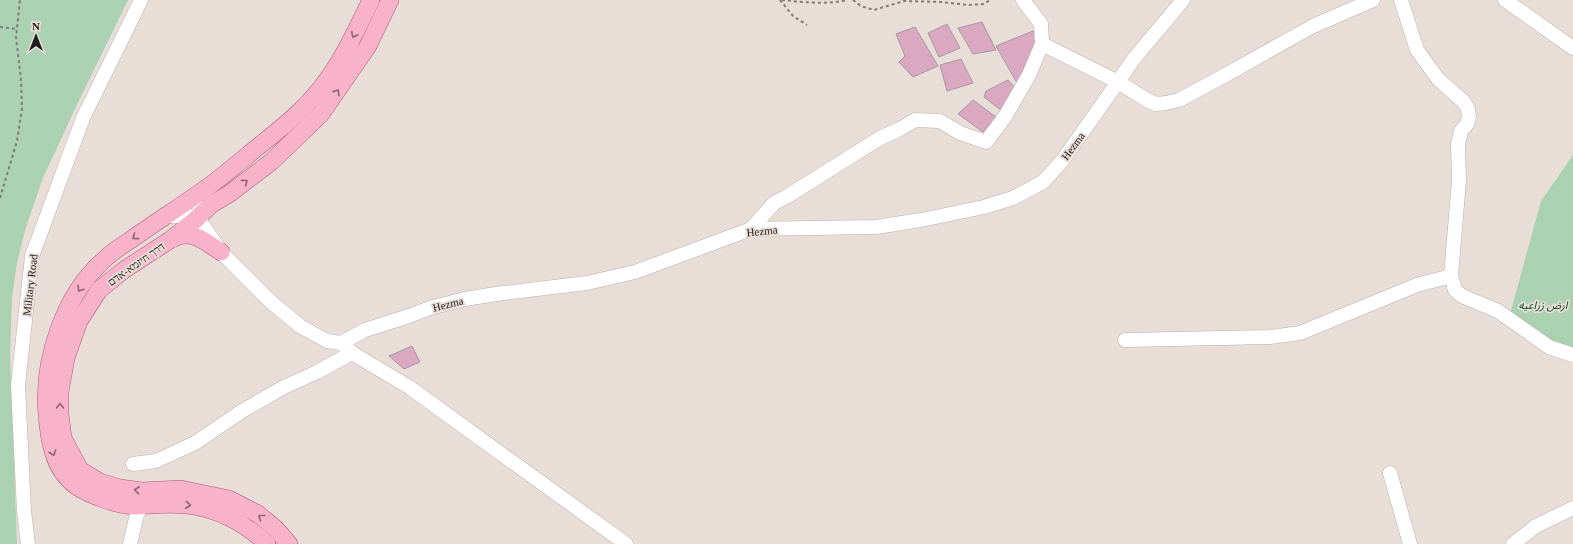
<svg xmlns="http://www.w3.org/2000/svg" width="1573" height="544" font-family="'Times New Roman','Noto Sans Arabic',Heebo,serif">
	<rect width="100%" height="100%" fill="#e9ddd7"/>
	<g fill="#abd1b3">
		<polygon points="0,0 128,0 73,113 43,178 26,227 17,263 12,298 10,355 17,544 0,544"/>
		<polygon points="1573,155 1573,350 1549,347 1509,318 1541,201"/>
	</g>
	<g fill="#daa8c1" stroke="#a4999e">
		<polygon points="982,22 996,50 973,54 958,28"/>
		<polygon points="947,24 960,48 939,57 928,33"/>
		<polygon points="915,27 938,66 913,77 899,62 905,56 896,34"/>
		<polygon points="1033,31 1040,39 1017,83 996,46"/>
		<polygon points="961,59 973,83 947,91 940,65"/>
		<polygon points="1008,80 1016,89 1002,111 984,97 986,91"/>
		<polygon points="973,100 996,117 983,132 958,114"/>
		<polygon points="412,346 420,362 404,369 389,356"/>
	</g>
	<g fill="none" stroke-linecap="round" stroke-linejoin="round">
		<g stroke="#bbb0aa" stroke-width="15">
			<g id="minor">
				<polyline points="1401,0 1417,50 1438,79 1464,102 1468,109 1469,117 1467,124 1461,131 1458,144 1459,180 1451,276 1455,290 1462,296 1498,311 1549,347 1573,355"/>
				<polyline points="1505,0 1573,48"/>
				<polyline points="1042,44 1118,82 1147,100 1156,104 1166,103 1179,100 1220,78 1313,26 1373,0"/>
				<polyline points="200,207 198,218 221,252 271,302 300,326 327,341 341,343 352,353 409,387 626,544"/>
				<polyline points="165,216 194,216 198,218"/>
				<polyline points="751,229 774,203 786,197 880,138 900,129 915,120 940,121 960,133 986,142 1006,115 1029,75 1042,44 1041,24 1023,0"/>
				<polyline points="1125,340 1270,337 1300,333 1417,285 1451,276"/>
				<polyline points="341,343 365,330 409,316 430,308 465,299 496,294 587,283 635,272 751,229 876,227 921,220 984,207 1013,198 1043,182 1062,161 1118,82 1132,61 1183,0"/>
				<polyline points="133,464 156,461 195,443 242,411 284,387 317,372 352,353"/>
				<polyline points="1390,473 1410,544"/>
				<polyline points="28,544 24,511 18,385 32,256 83,118 141,0"/>
				<polyline points="130,544 137,514 141,508 149,504"/>
				<polyline points="1513,544 1536,526 1573,508"/>
			</g>
		</g>
		<g stroke="#a95c74" stroke-width="18">
			<g id="major">
				<path d="M 174,238 C 193,229 205,242 221,252"/>
				<path d="M 267,544 C 247,525 221,511 194,506 C 175,502 154,505 135,506 C 119,506 89,495 76,486 C 53,469 49,440 47,414 C 42,361 64,294 105,259 C 113,251 123,245 132,239 C 156,222 181,206 205,189 C 220,179 234,166 248,155 C 267,139 288,124 305,106 C 336,75 352,39 371,0"/>
				<polyline points="289,544 276,529 258,514 229,499 181,489 142,491 120,488 100,482 80,470 63,438 60,414 60,392 66,358 79,321 99,290 124,270 170,240 194,221 212,204 229,194 271,162 321,114 368,46 390,0"/>
			</g>
		</g>
		<g stroke="#817a75" stroke-width="2" stroke-dasharray="3 3" stroke-linecap="butt">
			<polyline points="780,0 793,16 807,25"/>
			<path d="M 782,0 C 803,2 826,5 847,0"/>
			<polyline points="853,0 861,6 874,10 904,1 941,2 968,5 984,4 990,0"/>
			<polyline points="0,27 17,29"/>
			<polyline points="0,198 17,141 22,109 21,79 16,37 20,0"/>
		</g>
		<use href="#minor" stroke="#fff" stroke-width="14"/>
		<use href="#major" stroke="#f8b2c9" stroke-width="17"/>
	</g>
	<defs><path id="oneway-chevron" d="M-2-3.5L2.5 0L-2 3.5" fill="none" stroke-width="1.6" stroke-linecap="round" stroke-linejoin="round"/></defs>
	<g stroke="#8c6670">
		<use href="#oneway-chevron" transform="translate(354 35) rotate(116)"/>
		<use href="#oneway-chevron" transform="translate(337 92) rotate(-55)"/>
		<use href="#oneway-chevron" transform="translate(245 182) rotate(-37)"/>
		<use href="#oneway-chevron" transform="translate(135 237) rotate(144)"/>
		<use href="#oneway-chevron" transform="translate(80 289) rotate(123)"/>
		<use href="#oneway-chevron" transform="translate(60 406) rotate(-90)"/>
		<use href="#oneway-chevron" transform="translate(53 453) rotate(71)"/>
		<use href="#oneway-chevron" transform="translate(137 490) rotate(-174)"/>
		<use href="#oneway-chevron" transform="translate(188 505) rotate(6)"/>
		<use href="#oneway-chevron" transform="translate(261 517) rotate(-142)"/>
	</g>
	<g text-anchor="middle" dominant-baseline="central" stroke-width="3.5" stroke-linejoin="round" paint-order="stroke">
		<g font-size="11" fill="#1f1b18" stroke="#e9ddd7">
			<text transform="translate(1073 146) rotate(-54)">Hezma</text>
			<text transform="translate(762 231) rotate(-6)">Hezma</text>
			<text transform="translate(136 264) rotate(-35)">דרך חיזמא-אדם</text>
			<text transform="translate(30 285) rotate(-83)">Military Road</text>
			<text transform="translate(448 304) rotate(-14)">Hezma</text>
		</g>
		<g font-size="11" font-style="italic" fill="#004a1f" stroke="#e9ddd7">
			<text x="1543" y="305">ارض زراعيه</text>
		</g>
	</g>
	<g transform="translate(36 36)" stroke="#e9ddd7" stroke-width="3" paint-order="stroke">
	<path d="M0-3L7 15L0 10L-7 15Z" fill="#1f1b18"/>
	<text y="-6" font-size="11" font-weight="bold" text-anchor="middle" fill="#1f1b18">N</text>
	</g>
</svg>
